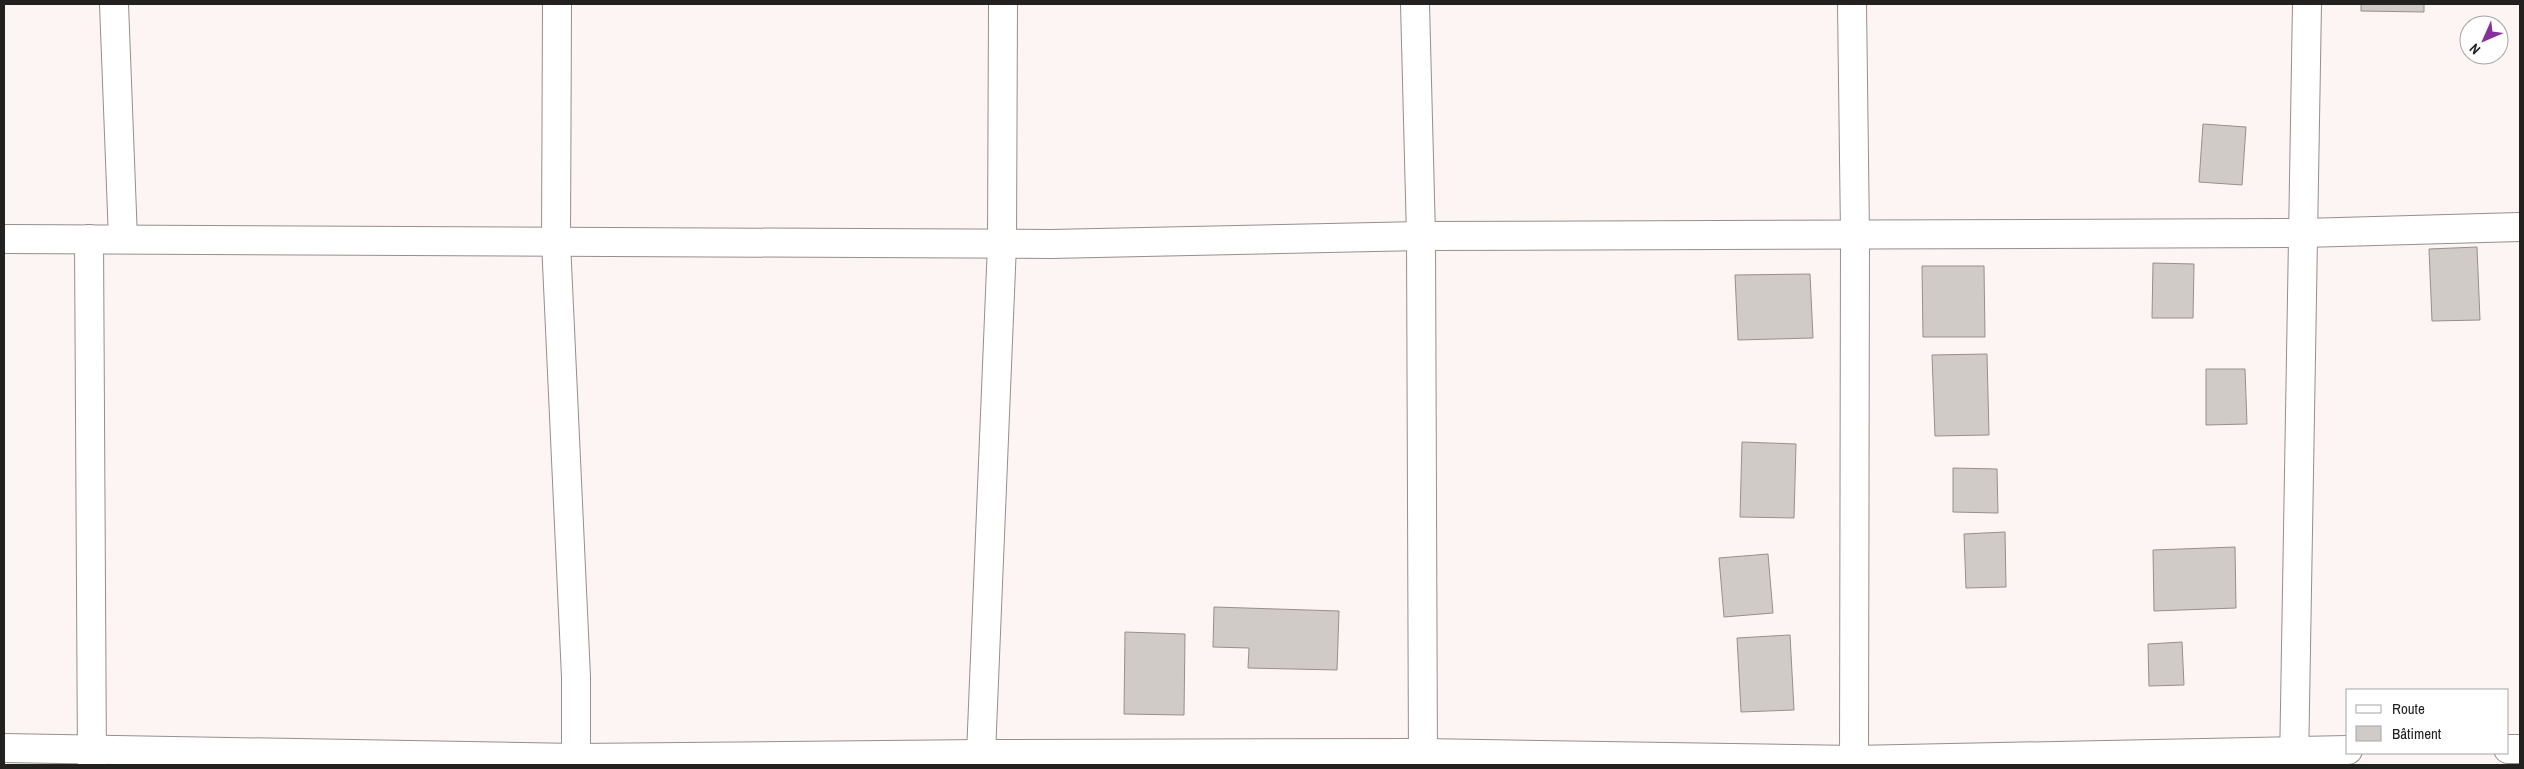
<svg xmlns="http://www.w3.org/2000/svg" width="2524" height="769" font-family="'Archivo Narrow',sans-serif">
	<rect width="100%" height="100%" fill="#fcf5f3"/>
	<g fill="#d1cbc8" stroke="#96908d">
		<polygon points="2361,4 2424,4 2424,12 2361,11"/>
		<polygon points="2203,124 2246,127 2242,185 2199,182"/>
		<polygon points="2477,247 2480,320 2432,321 2429,249"/>
		<polygon points="2153,263 2194,264 2193,318 2152,318"/>
		<polygon points="1922,266 1984,266 1985,337 1923,337"/>
		<polygon points="1810,274 1813,338 1738,340 1735,275"/>
		<polygon points="1987,354 1989,435 1935,436 1932,355"/>
		<polygon points="2206,369 2245,369 2247,424 2206,425"/>
		<polygon points="1742,442 1796,444 1794,518 1740,517"/>
		<polygon points="1953,468 1997,469 1998,513 1953,512"/>
		<polygon points="2005,532 2006,587 1966,588 1964,534"/>
		<polygon points="2235,547 2236,608 2154,611 2153,550"/>
		<polygon points="1768,554 1773,613 1724,617 1719,558"/>
		<polygon points="1214,607 1339,611 1337,670 1248,668 1249,648 1213,647"/>
		<polygon points="1125,632 1185,634 1184,715 1124,714"/>
		<polygon points="1790,635 1794,710 1741,712 1737,638"/>
		<polygon points="2182,642 2184,685 2149,686 2148,644"/>
	</g>
	<g fill="none" stroke-linecap="round" stroke-linejoin="round">
		<g stroke="#958f8d" stroke-width="30">
			<g id="minor">
				<polyline points="114,4 123,239"/>
				<polyline points="557,4 556,242 576,677 576,765"/>
				<polyline points="1003,4 1002,244 981,754 1423,753 1854,760 2348,750"/>
				<polyline points="1415,4 1421,236 1423,765"/>
				<polyline points="1852,4 1855,235 1854,765"/>
				<polyline points="4,239 1051,244 1421,236 2303,233 2520,227"/>
				<polyline points="89,239 92,765"/>
				<polyline points="4,748 576,758 981,754 980,765"/>
				<polyline points="2508,749 2520,749"/>
				<polyline points="2294,765 2307,4"/>
			</g>
		</g>
		<use href="#minor" stroke="#fff" stroke-width="28"/>
	</g>
	<rect width="2524" height="769" fill="none" stroke="#232120" stroke-width="10"/>
	<rect x="2346" y="689" width="162" height="65" fill="#ffffff" stroke="#a7a6a6"/>
	<rect x="2356" y="705" width="25" height="8" fill="#ffffff" stroke="#a7a6a6"/>
	<text x="2392" y="714" font-size="15" fill="#232120">Route</text>
	<rect x="2356" y="726" width="25" height="15" fill="#d1cbc8" stroke="#a7a6a6"/>
	<text x="2392" y="739" font-size="15" fill="#232120">Bâtiment</text>
	<g transform="translate(2484 40) rotate(225)"><circle r="24" fill="#ffffff" stroke="#a7a6a6"/>
	<path d="M0-4L9 19L0 12L-9 19Z" fill="#882f9b"/>
	<text y="-8" font-size="14" font-weight="bold" text-anchor="middle" fill="#232120">N</text>
	</g>
</svg>
